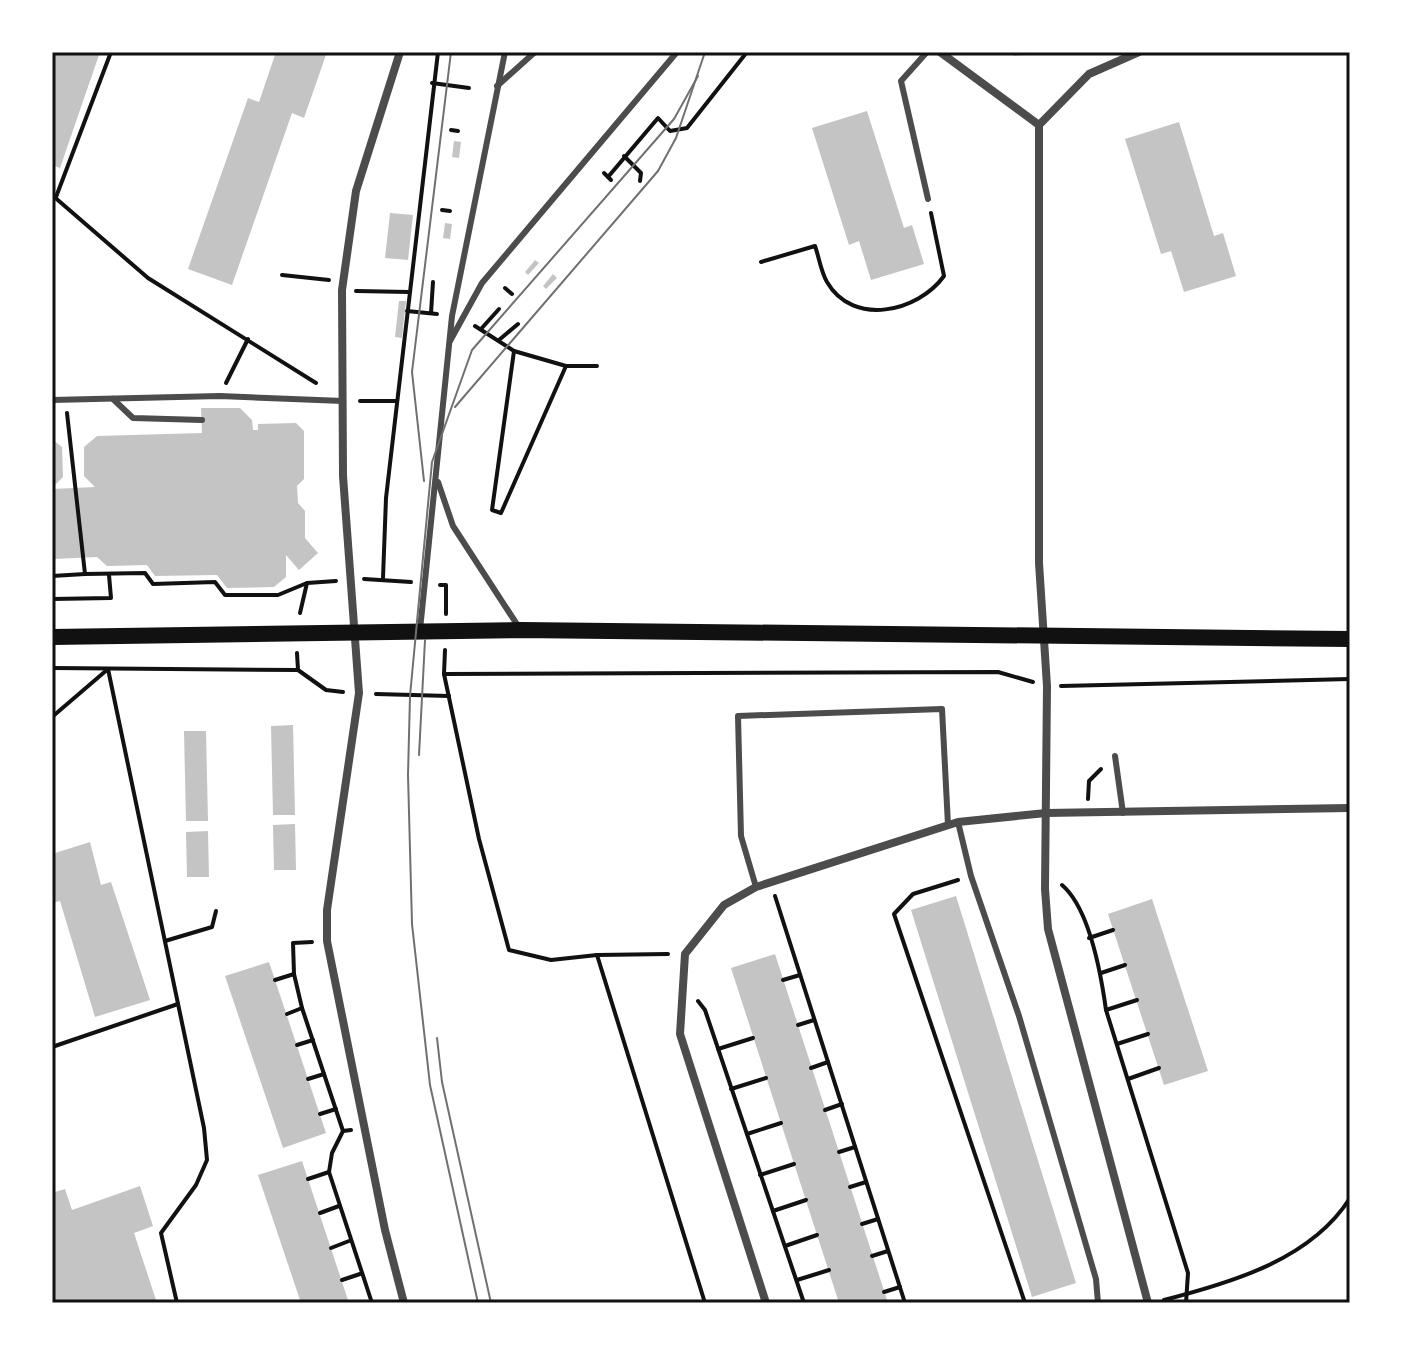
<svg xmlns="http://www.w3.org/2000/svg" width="1402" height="1355" font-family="Georgia,serif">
	<rect width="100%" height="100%" fill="#fff"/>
	<g fill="#c4c4c4">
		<polygon points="52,52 100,52 60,168 52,165"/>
		<polygon points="276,52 327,52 304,118 292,113 232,285 188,269 248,98 259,102"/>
		<polygon points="1011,52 1037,52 1037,54 1014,56"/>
		<polygon points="867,111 904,228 912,225 924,264 871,280 859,241 849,245 812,128"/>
		<polygon points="1179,122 1214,236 1223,233 1236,276 1184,292 1171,251 1161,254 1125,139"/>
		<polygon points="454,141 461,142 459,158 452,157"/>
		<polygon points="390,213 413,215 408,260 385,258"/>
		<polygon points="445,223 452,224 450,239 443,238"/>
		<polygon points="535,260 539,263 528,275 525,272"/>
		<polygon points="553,274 557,278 546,289 543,286"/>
		<polygon points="399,301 406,301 402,338 395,337"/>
		<polygon points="201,408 240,408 252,420 253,430 258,430 258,424 296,423 304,431 304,479 297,486 298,503 305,511 305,538 318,553 299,570 286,555 286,577 274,587 227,588 217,575 155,576 147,565 107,566 97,557 53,559 52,489 95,487 84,476 84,447 97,436 202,433"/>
		<polygon points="52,439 62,447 63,477 52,488"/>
		<polygon points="293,725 295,815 273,815 271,726"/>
		<polygon points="184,731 206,731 208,821 186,821"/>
		<polygon points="295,824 296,870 274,870 273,825"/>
		<polygon points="208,831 209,877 187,877 186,832"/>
		<polygon points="90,842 101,885 111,882 150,1000 95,1017 60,901 52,903 52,854"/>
		<polygon points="956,896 1076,1283 1032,1297 911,910"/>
		<polygon points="1152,899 1208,1071 1164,1085 1108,914"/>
		<polygon points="775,954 888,1303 839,1303 731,968"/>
		<polygon points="269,962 326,1133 283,1148 225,976"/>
		<polygon points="302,1161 349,1303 301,1303 258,1175"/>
		<polygon points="52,1184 55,1192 65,1189 72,1210 140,1186 153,1226 134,1233 157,1303 52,1303"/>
	</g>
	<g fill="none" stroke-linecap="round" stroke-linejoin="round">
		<g stroke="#111" stroke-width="4">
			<polyline points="432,83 469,88"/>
			<polyline points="451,130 458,131"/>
			<polyline points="624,156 641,173 640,181"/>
			<polyline points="604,173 611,180"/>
			<polyline points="608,177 658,118 670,131 687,128 747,52"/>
			<polyline points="52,195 148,278 316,383"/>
			<polyline points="56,197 111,52"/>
			<polyline points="442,210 450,211"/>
			<path d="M 761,262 L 815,246 C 819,257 821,272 827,282 C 853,327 918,312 944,276 L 931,213"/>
			<polyline points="282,275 329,280"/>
			<polyline points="505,288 512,294"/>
			<polyline points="356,291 409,292"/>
			<polyline points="407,311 437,314"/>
			<polyline points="431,313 433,282"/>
			<polyline points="475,326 514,351 492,510 501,513 566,366 597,366"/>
			<polyline points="481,329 499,309"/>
			<polyline points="499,340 518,324"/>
			<polyline points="514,351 566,366"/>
			<polyline points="226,383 248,339"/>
			<polyline points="360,401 397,401"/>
			<polyline points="67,413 85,574 145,573 153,584 215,582 225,595 278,595 307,583"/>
			<polyline points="52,576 85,574"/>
			<polyline points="383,578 386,498 438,52"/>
			<polyline points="364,579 411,582"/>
			<polyline points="440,585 446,585 446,614"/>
			<polyline points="52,599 111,598 109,575"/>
			<polyline points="300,613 307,583 336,581"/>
			<polyline points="445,650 444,674 479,839 509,950 551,960 597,955 668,954"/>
			<polyline points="297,653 298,670"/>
			<polyline points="52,668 298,670 326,690 343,692"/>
			<polyline points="444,674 998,672 1033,682"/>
			<polyline points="1061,686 1350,679"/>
			<polyline points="376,694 449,696"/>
			<polyline points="52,717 108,669 204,1128 207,1160 196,1185 161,1233 177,1303"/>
			<polyline points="1088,799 1089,781 1101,769"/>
			<polyline points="958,880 913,894 894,914 1025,1303"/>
			<path d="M 1062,885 C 1090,909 1101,974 1106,1010 L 1188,1273 L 1186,1303"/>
			<polyline points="775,896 905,1303"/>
			<polyline points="1089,938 1113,930"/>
			<polyline points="165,941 212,927 216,911"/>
			<polyline points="312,942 293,943 294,974 302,1008 343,1131 351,1130"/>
			<polyline points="597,955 705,1303"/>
			<polyline points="1101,973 1125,965"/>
			<polyline points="275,980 294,974"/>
			<polyline points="783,980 800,975"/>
			<polyline points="698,1001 705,1010 804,1303"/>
			<polyline points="1106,1010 1137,1000"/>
			<polyline points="287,1014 302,1008"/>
			<polyline points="798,1025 814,1020"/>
			<polyline points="1117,1044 1148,1034"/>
			<polyline points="297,1045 313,1040"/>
			<polyline points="52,1047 178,1004"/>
			<polyline points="718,1049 753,1038"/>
			<polyline points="811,1068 828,1062"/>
			<polyline points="308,1079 324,1074"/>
			<polyline points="1128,1079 1159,1068"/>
			<polyline points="731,1089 766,1078"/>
			<polyline points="825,1110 842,1104"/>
			<polyline points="320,1114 336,1109"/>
			<polyline points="343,1131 332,1153 329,1172 372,1303"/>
			<polyline points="747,1134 781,1123"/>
			<polyline points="839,1152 855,1147"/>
			<polyline points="760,1175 794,1164"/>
			<polyline points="308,1179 329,1172"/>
			<polyline points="850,1187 866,1182"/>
			<polyline points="773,1211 806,1200"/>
			<polyline points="320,1213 339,1206"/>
			<polyline points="862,1224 878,1219"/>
			<polyline points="785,1246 817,1235"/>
			<polyline points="331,1248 349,1241"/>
			<polyline points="872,1256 888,1251"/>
			<polyline points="342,1280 360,1274"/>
			<polyline points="797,1280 829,1270"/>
			<polyline points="884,1292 900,1287"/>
			<path d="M 1164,1300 C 1230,1283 1311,1260 1350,1198"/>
			<polyline points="837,1303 839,1302"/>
		</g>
		<g stroke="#4c4c4c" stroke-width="6">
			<polyline points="927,52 901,81 928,199"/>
			<polyline points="497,86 535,52"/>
			<polyline points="450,341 482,283 677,52"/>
			<polyline points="113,399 133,418 202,420"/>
			<polyline points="52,400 220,396 343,401"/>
			<polyline points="438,482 453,526 520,629"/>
			<polyline points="420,630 452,316 505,52"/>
			<polyline points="1115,756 1123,813"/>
			<polyline points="958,822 971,876 1019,1016 1096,1279 1098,1303"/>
			<polyline points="756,887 741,836 738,716 942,709 948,825"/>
		</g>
		<g stroke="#4c4c4c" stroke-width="8">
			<polyline points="400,52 356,191 342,290 343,476 359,693 327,910 327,941 385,1230 404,1303"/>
			<polyline points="940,52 1039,125"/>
			<polyline points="1139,52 1089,74 1039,125 1039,563 1047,686 1045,889 1048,929 1148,1303"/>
			<polyline points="766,1303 680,1034 685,954 724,905 756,887 958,822 1046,813 1350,808"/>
		</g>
		<polyline stroke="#111" stroke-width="16" points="52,637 521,630 1350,639"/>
		<g stroke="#707070" stroke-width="2">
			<polyline points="455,407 658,171 676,138 705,52"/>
			<polyline points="424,481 412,372 451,52"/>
			<polyline points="419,755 425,640"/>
			<polyline points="437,1038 442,1082 491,1303"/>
			<polyline points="478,1303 430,1085 412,924 408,775 410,696 432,462 472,350 674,119 698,76"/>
		</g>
	</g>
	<rect width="1402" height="1355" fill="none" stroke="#ffffff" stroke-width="108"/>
	<rect x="54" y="54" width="1294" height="1247" fill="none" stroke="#111" stroke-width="3"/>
</svg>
